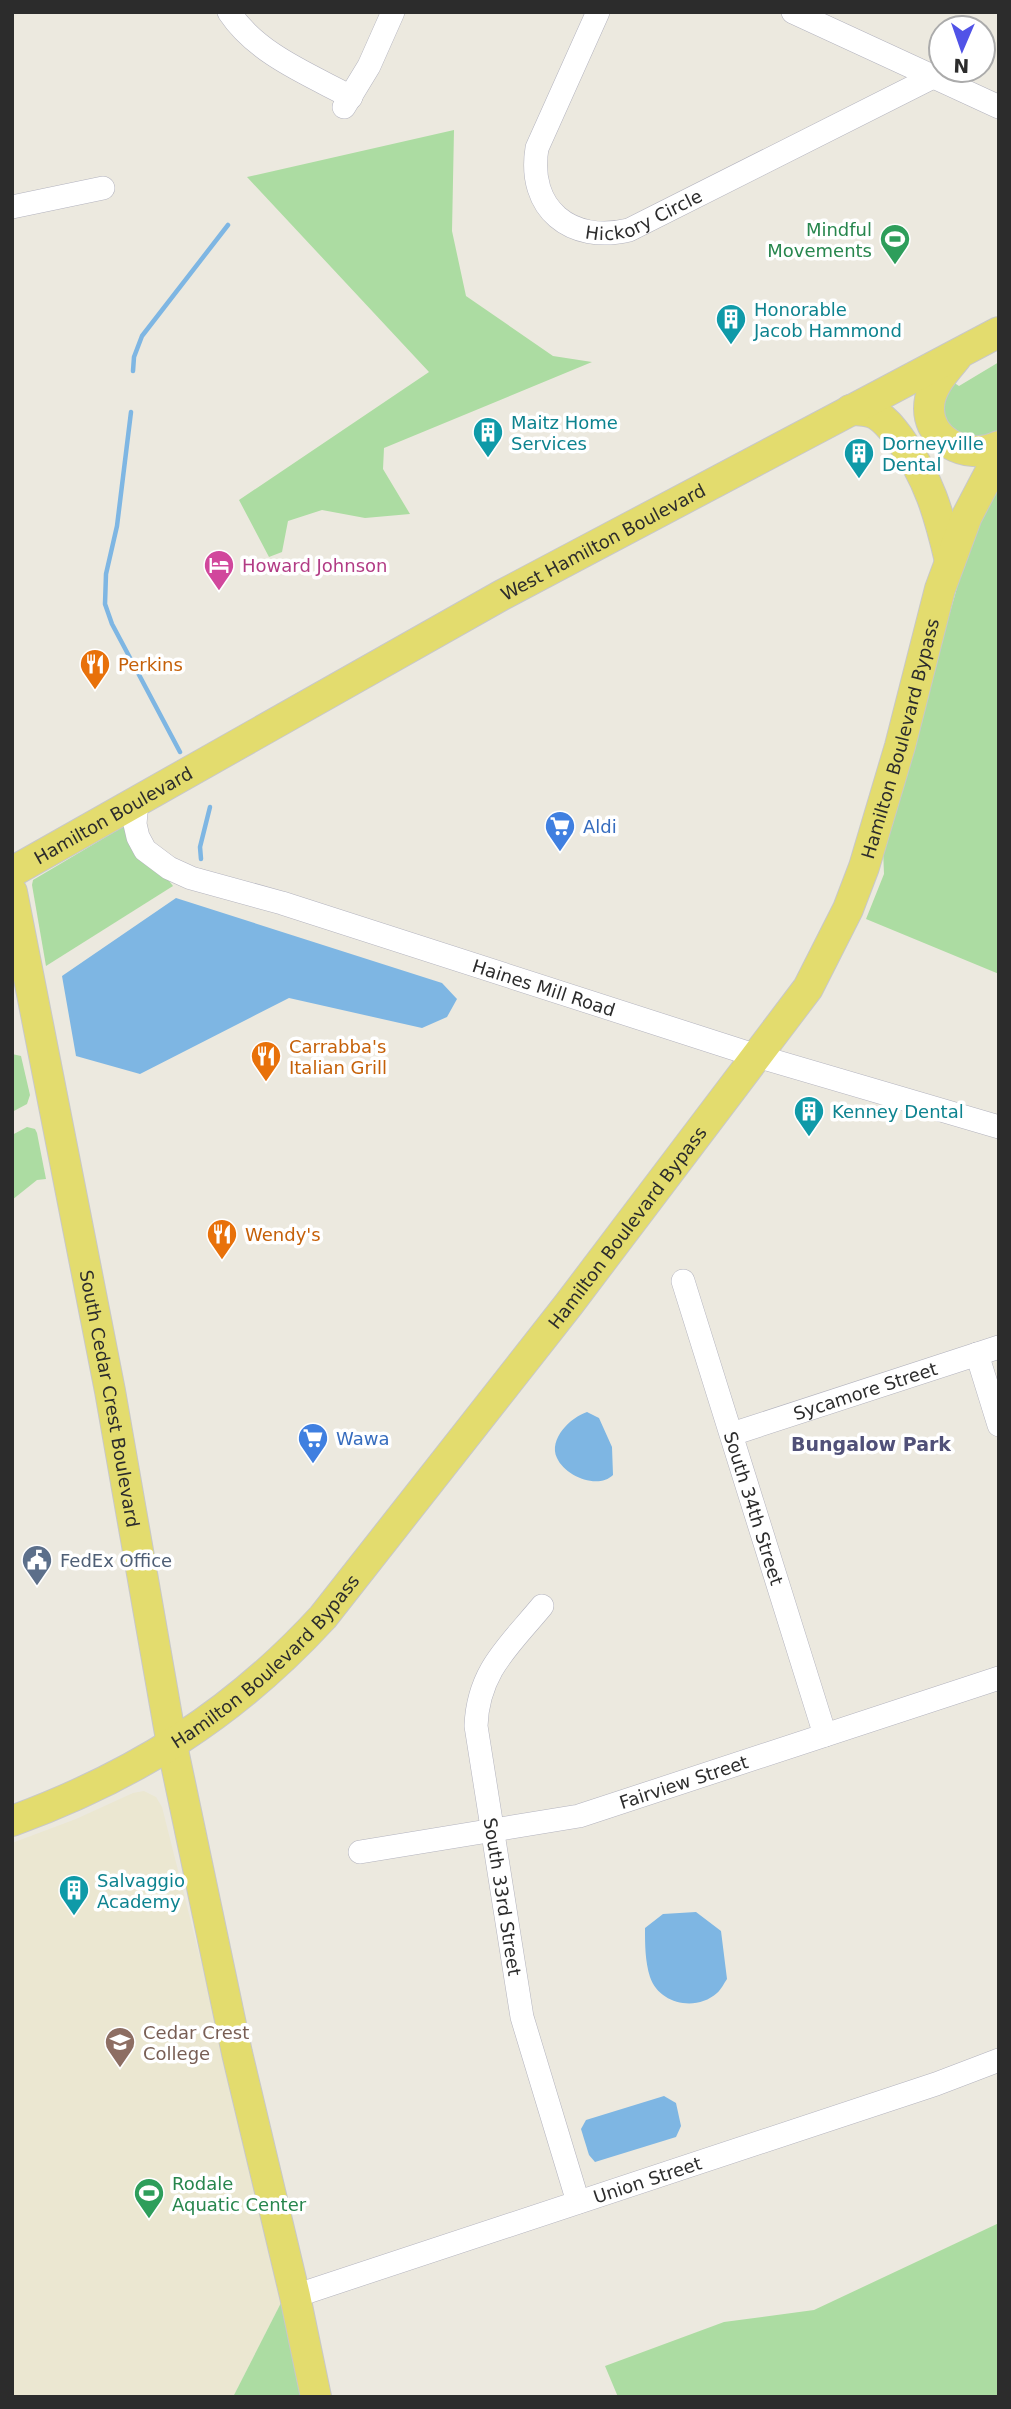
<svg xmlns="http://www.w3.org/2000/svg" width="1011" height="2409" font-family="'DejaVu Sans',sans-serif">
	<rect width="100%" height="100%" fill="#ece9df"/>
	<polygon fill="#ebe7d1" points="144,1791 156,1797 162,1807 285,2295 233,2397 12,2397 12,1843 76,1819 133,1793"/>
	<g fill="#acdca2">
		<polygon points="454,130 452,231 466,296 553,356 592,362 384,448 383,469 410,514 365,518 322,510 288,521 282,552 269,557 239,500 429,372 247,177"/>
		<polygon points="999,362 999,440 949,436 938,398 953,382 959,386"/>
		<polygon points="999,481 999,974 866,919 884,874 883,849 966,556 982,515"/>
		<polygon points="126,825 173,886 46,966 32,885 33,880"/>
		<polygon points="12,1054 21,1056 30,1095 27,1104 12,1112"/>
		<polygon points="27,1127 35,1129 37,1133 46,1179 37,1180 12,1200 12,1135"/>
		<polygon points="999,2223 999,2397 618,2397 605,2366 724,2322 814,2310"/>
		<polygon points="285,2295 303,2397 233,2397"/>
	</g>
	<g fill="#7eb6e3">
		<polygon points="176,898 442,983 457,999 447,1017 422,1028 289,998 140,1074 76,1056 62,976"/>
		<path d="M 587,1412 L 599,1418 L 612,1447 L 613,1475 C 598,1490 565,1476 557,1458 C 548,1439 571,1417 587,1412 Z"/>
		<path d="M 696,1912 L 721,1931 L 727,1979 C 724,1983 721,1990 717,1993 C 696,2012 659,2004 650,1977 C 645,1961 645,1944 645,1928 L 663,1914 Z"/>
		<polygon points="664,2096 676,2103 681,2126 676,2137 595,2162 589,2155 581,2129 586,2120"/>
	</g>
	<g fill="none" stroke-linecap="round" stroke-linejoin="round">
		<g stroke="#7eb6e3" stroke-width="4.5">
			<polyline points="133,371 134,357 142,336 228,225"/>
			<polyline points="131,412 117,526 106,574 105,604 112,624 180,752"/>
			<polyline points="201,859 200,847 210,807"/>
		</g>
		<g stroke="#b3b3be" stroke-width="24">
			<g id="minor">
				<path d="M 229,12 C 257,54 308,74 351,97"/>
				<path id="s1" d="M 598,12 L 537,148 C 527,209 571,244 629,230 L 933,77"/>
				<polyline points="793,12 999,107"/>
				<polyline points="344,107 369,66 393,12"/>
				<polyline points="12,207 103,188"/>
				<path id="s2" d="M 137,800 L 135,824 L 138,837 L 145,850 L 169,868 L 191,878 L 282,903 L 757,1056 L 999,1127"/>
				<path id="s3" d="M 683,1281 L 825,1735"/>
				<polyline points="977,1354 999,1425"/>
				<path id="s4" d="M 732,1434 L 999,1347"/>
				<path id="s5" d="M 542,1606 C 509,1646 478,1671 476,1726 L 522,2017 L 578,2202"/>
				<path id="s6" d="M 360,1852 L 579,1816 L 999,1678"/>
				<path id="s7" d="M 295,2296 L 936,2084 L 999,2060"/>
			</g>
		</g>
		<g stroke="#c8c8c8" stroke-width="32">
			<g id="major">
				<path d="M 956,358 C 946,370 934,383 930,399 C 922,439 966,462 999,446"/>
				<path d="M 850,410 C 859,410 869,410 877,415 C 887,421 893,430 900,439 C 929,478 939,514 950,561"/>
				<path id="s8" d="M 12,872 L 502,595 L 999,332"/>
				<path id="s9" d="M 12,892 L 110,1391 L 172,1745 L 237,2053 L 295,2296 L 316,2397"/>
				<path id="s10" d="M 12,1821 C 135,1776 234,1714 323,1617 L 569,1304 L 808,988 L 848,909 L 864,867 L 900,746 L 940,589 L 967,516 L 999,455"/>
			</g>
		</g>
		<use href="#minor" stroke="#fff" stroke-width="23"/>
		<use href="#major" stroke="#e3dc6e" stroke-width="30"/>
	</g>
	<defs>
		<g id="stadium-pin" transform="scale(1.575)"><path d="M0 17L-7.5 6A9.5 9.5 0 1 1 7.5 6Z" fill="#2e9e5b" stroke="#fff"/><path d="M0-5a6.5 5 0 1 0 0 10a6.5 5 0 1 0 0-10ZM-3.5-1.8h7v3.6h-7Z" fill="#fff"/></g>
		<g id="building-pin" transform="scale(1.575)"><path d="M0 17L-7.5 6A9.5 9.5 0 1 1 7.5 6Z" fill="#0f9aa8" stroke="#fff"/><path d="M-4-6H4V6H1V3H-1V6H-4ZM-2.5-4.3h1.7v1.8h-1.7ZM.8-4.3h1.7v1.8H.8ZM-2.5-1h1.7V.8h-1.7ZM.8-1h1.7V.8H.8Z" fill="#fff"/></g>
		<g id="hotel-pin" transform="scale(1.575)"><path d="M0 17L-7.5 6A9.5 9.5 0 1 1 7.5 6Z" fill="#d1479c" stroke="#fff"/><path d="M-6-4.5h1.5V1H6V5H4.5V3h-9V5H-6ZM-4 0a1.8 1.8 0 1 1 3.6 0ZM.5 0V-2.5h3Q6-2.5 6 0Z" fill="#fff"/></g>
		<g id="restaurant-pin" transform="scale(1.575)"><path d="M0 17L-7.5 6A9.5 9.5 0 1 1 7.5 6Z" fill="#e8710a" stroke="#fff"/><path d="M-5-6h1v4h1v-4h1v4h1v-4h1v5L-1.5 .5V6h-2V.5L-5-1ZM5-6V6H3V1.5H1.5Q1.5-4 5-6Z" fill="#fff"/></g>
		<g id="supermarket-pin" transform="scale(1.575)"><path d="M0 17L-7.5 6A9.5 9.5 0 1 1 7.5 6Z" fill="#3f7fe0" stroke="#fff"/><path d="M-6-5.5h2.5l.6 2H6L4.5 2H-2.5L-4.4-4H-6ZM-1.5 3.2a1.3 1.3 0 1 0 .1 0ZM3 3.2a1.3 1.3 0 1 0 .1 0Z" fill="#fff"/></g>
		<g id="civic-pin" transform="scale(1.575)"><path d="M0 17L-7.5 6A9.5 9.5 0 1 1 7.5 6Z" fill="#5c6f8a" stroke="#fff"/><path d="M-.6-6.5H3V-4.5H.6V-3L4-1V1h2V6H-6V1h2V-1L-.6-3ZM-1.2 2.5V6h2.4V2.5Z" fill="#fff"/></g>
		<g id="university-pin" transform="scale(1.575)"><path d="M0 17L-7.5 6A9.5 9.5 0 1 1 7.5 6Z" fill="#8d6e63" stroke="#fff"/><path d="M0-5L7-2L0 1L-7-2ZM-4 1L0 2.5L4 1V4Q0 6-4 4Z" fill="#fff"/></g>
	</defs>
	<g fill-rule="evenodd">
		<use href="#stadium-pin" x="895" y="239"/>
		<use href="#building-pin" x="731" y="319"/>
		<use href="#building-pin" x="488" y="432"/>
		<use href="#building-pin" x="859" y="453"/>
		<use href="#hotel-pin" x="219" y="565"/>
		<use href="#restaurant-pin" x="95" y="664"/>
		<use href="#supermarket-pin" x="560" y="826"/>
		<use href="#restaurant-pin" x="266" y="1056"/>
		<use href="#building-pin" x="809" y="1111"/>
		<use href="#restaurant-pin" x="222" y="1234"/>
		<use href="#supermarket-pin" x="313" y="1438"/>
		<use href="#civic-pin" x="37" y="1560"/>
		<use href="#building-pin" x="74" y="1890"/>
		<use href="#university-pin" x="120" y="2042"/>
		<use href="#stadium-pin" x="149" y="2193"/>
	</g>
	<g text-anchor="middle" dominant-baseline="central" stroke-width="7" stroke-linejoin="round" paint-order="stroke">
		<g font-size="18" fill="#2c2c2c" stroke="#fff">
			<text stroke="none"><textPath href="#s1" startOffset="318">Hickory Circle</textPath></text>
			<text stroke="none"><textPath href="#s8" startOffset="677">West Hamilton Boulevard</textPath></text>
			<text stroke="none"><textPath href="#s10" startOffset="1437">Hamilton Boulevard Bypass</textPath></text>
			<text stroke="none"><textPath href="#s8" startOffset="116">Hamilton Boulevard</textPath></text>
			<text stroke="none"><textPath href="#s2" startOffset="476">Haines Mill Road</textPath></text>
			<text stroke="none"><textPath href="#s10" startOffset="870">Hamilton Boulevard Bypass</textPath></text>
			<text stroke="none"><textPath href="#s4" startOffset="140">Sycamore Street</textPath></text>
			<text stroke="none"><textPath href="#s9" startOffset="516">South Cedar Crest Boulevard</textPath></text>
			<text stroke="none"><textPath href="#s3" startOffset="238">South 34th Street</textPath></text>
			<text stroke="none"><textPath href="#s10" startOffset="303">Hamilton Boulevard Bypass</textPath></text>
			<text stroke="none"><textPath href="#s6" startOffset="332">Fairview Street</textPath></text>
			<text stroke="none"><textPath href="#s5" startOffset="313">South 33rd Street</textPath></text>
			<text stroke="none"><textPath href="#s7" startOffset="371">Union Street</textPath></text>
		</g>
		<g font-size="18" fill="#27864d" stroke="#fff" text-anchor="end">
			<text x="872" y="229">Mindful<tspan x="872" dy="21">Movements</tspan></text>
			<text x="172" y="2183" text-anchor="start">Rodale<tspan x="172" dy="21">Aquatic Center</tspan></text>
		</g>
		<g font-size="18" fill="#0d838f" stroke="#fff" text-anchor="start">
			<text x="754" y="309">Honorable<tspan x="754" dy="21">Jacob Hammond</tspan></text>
			<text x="511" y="422">Maitz Home<tspan x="511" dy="21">Services</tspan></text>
			<text x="882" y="443">Dorneyville<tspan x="882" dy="21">Dental</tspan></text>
			<text x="832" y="1111">Kenney Dental</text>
			<text x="97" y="1880">Salvaggio<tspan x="97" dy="21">Academy</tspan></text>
		</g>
		<g font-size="18" fill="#b23c85" stroke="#fff" text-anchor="start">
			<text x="242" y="565">Howard Johnson</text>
		</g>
		<g font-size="18" fill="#c56008" stroke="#fff" text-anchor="start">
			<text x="118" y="664">Perkins</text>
			<text x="289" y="1046">Carrabba's<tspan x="289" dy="21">Italian Grill</tspan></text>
			<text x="245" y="1234">Wendy's</text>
		</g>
		<g font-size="18" fill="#366cbe" stroke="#fff" text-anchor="start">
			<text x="583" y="826">Aldi</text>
			<text x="336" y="1438">Wawa</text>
		</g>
		<g font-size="18" fill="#4e5e75" stroke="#fff" text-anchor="start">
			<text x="60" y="1560">FedEx Office</text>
		</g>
		<g font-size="18" fill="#785e54" stroke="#fff" text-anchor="start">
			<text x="143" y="2032">Cedar Crest<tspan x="143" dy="21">College</tspan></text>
		</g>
		<g font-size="19" font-weight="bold" fill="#505078" stroke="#fff">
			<text x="871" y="1444">Bungalow Park</text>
		</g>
	</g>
	<rect width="1011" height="2409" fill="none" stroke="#2c2c2c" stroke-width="28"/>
	<g transform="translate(962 49) rotate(182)"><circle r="33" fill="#ffffff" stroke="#ababab" stroke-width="2"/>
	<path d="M0-5L12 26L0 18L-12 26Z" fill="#5153e7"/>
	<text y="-10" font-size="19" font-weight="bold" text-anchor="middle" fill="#2c2c2c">N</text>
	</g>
</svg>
